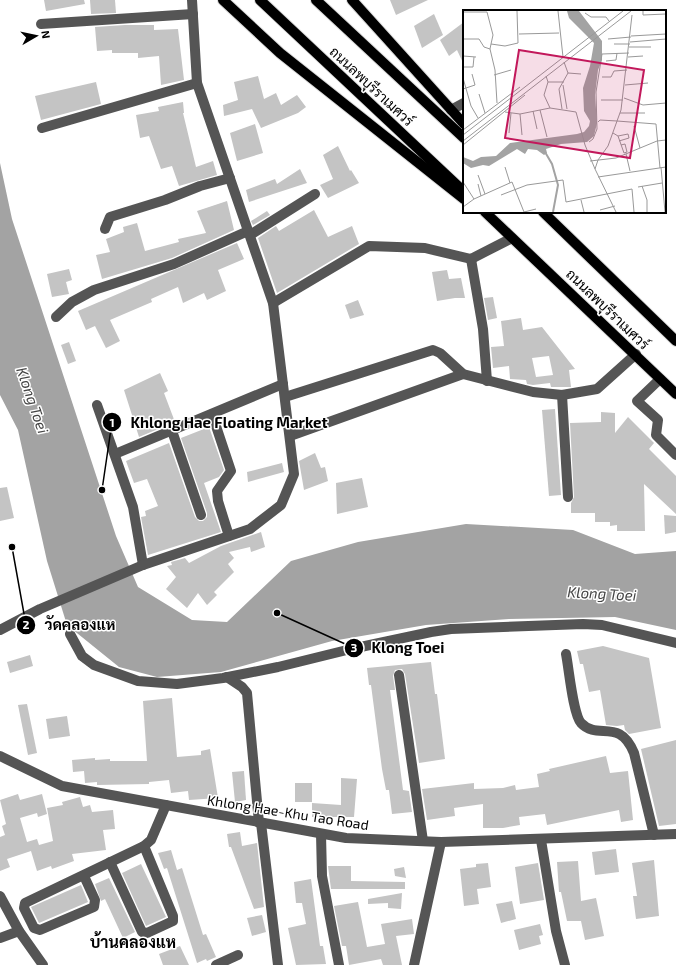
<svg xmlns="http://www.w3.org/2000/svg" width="676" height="965" font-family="'Exo 2',Sarabun,sans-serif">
	<rect width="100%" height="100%" fill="#fff"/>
	<polygon fill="#a3a3a3" points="0,163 12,219 116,536 138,587 192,620 227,622 291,561 358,542 466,524 573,530 635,554 676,551 676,630 615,617 509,619 426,625 332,641 221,672 157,677 119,667 67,625 47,561 18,430 0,395"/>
	<g fill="#c4c4c4" fill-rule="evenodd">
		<polygon points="44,0 84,0 85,4 46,11"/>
		<polygon points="90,0 115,0 116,13 91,14"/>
		<polygon points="390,0 428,0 396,15"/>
		<polygon points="434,14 443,35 422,48 414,26"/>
		<polygon points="464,22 464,65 457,50 449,56 440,40"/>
		<polygon points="125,25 154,25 154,30 178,29 184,80 161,85 159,56 138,58 138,53 112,53 112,50 97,51 95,27"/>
		<polygon points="258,76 264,99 276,93 281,105 297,95 306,107 298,113 261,128 252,109 224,116 223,105 238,100 234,82"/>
		<polygon points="96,82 101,104 41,120 35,96"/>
		<polygon points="183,102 184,113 183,113 196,167 213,161 217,175 179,186 172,166 161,169 149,136 140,138 136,115 159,111 158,107"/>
		<polygon points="255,124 263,153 237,161 230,133"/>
		<polygon points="338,146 350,171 351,170 359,183 328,198 320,185 333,179 323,155"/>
		<polygon points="300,169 307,183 249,202 246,190 275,179 277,184"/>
		<polygon points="227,201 234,230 172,258 102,279 96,255 110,252 106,239 124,232 123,227 137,223 145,251 179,242 178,239 206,233 197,211"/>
		<polygon points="314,210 328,237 352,226 359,244 277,293 258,238 276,226 279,231"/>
		<polygon points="267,211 270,215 253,225 251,221"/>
		<polygon points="237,243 244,259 218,270 226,291 207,300 204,293 183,303 178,287 151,299 152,302 110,320 120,341 106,348 95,326 86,330 78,311"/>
		<polygon points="69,269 72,280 66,282 69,294 52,297 47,274"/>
		<polygon points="447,270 449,279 461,278 465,298 455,298 437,301 432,272"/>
		<polygon points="493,297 497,318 488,320 484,298"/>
		<polygon points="358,300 364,315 350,319 345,305"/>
		<path d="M 521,318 L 523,330 L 542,327 L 575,369 L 569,370 L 571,387 L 551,387 L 550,383 L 533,385 L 527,384 L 526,380 L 510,379 L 509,366 L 493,368 L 491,347 L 504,346 L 501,321 ZM 549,356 L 553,375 L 536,377 L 532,358 Z"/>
		<polygon points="69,342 76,361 68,364 61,345"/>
		<polygon points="160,373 168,391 164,393 175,422 139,437 124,390"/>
		<polygon points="555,409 561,495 549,496 542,410"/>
		<polygon points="601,412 615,413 615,433 628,417 654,443 649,449 676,476 676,514 644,484 645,531 617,531 617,525 610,526 610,522 595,522 595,513 571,513 571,503 574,497 570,423 601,422"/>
		<polygon points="209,427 224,470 219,477 204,483 221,532 148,555 141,517 146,516 145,511 158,506 147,479 134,483 126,461 169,443 195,517 199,521 203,521 207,517 207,513 181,438"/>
		<polygon points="315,453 321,468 325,467 328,481 304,490 299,461"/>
		<polygon points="282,463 284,472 248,482 247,472"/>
		<polygon points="362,478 368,507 337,514 336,483"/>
		<polygon points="7,487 14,518 0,521 0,488"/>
		<polygon points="664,515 676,516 676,532 665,534"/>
		<polygon points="261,532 265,547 251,552 250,547 229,552 234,558 228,564 234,572 214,592 217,595 207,605 198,593 187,608 166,589 176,577 167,566 172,565 171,562 185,558 189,563 221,546"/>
		<polygon points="603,646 649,658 661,728 629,734 625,730 624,725 617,726 606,725 600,690 589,692 583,664 580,664 577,651"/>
		<polygon points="30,655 33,666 10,673 7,662"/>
		<polygon points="431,662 435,694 437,694 445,759 419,763 405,674 402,669 395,670 393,676 395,690 390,690 403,790 409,791 412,812 392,814 389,790 386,790 382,769 371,685 369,685 367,668"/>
		<polygon points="172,698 177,757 201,755 201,751 210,749 218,798 189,800 188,791 171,793 169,780 149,782 149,784 97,785 97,782 85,783 84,771 73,772 72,760 95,758 95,760 110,759 110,761 147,761 143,701"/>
		<polygon points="27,704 37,753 28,755 18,705"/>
		<polygon points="67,716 70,736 49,739 46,719"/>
		<polygon points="676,740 676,824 659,826 641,749"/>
		<polygon points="606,756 610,773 628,771 633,820 621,822 619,810 547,825 545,814 519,817 520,825 503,828 483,828 483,804 454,808 455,816 427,820 422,789 474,783 474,789 503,788 515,785 516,790 539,787 537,774 550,771 549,769"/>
		<polygon points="244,771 246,800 235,802 232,772"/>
		<polygon points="341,778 357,779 354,817 312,817 312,803 341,805"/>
		<rect x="295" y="783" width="17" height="19"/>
		<polygon points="18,794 20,800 42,794 47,814 38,817 37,813 20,818 27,842 37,839 39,845 53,841 47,808 63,805 62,802 80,797 83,807 90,805 92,812 113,810 115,829 103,830 106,850 72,854 74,861 52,869 51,866 37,871 31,851 7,859 10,867 0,871 0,837 5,835 2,826 6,824 0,800"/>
		<polygon points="240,832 242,846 257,843 264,907 254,909 231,847 229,847 227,834"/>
		<polygon points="616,849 619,872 595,875 592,852"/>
		<polygon points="171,850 177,870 182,868 203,935 206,934 216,957 207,961 206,959 197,963 167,868 164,869 158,853"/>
		<polygon points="654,860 659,916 636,919 633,896 637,896 632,863"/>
		<polygon points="578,861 581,901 596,898 604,936 585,940 581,921 567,921 561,892 559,892 557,862"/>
		<polygon points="488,863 491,887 477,889 479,904 464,906 460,869 476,867 476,864"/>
		<polygon points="538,863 544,900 520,904 515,867"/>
		<polygon points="141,864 166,917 146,926 122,873"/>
		<polygon points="328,866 351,866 351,881 405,882 405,889 331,889"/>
		<polygon points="404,867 406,878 395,876 394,869"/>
		<polygon points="109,878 135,932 123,938 105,899 101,901 95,884"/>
		<polygon points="311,879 320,946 323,946 326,964 296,965 288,928 306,924 302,903 296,903 294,882"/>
		<polygon points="81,885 88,902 39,923 31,907"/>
		<polygon points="402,893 401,909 388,908 388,903 368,904 368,899"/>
		<polygon points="512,901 516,919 501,923 496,904"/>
		<polygon points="358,902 367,947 385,944 381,924 412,919 414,934 396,936 402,965 383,965 381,959 349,965 346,946 342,946 334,906"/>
		<polygon points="262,915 266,932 252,936 247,918"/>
		<polygon points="540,924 543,935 539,936 541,944 519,950 514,930"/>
		<polygon points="180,946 189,965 163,965 159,954"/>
	</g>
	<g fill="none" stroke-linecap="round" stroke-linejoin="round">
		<g stroke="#dbdbdb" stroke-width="12">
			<g id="major">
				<polyline points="223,0 280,53 464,199"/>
				<polyline points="260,0 460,188"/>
				<polyline points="316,0 464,138"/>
				<polyline points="352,0 464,124"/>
				<polyline points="485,212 676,394"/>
				<polyline points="543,212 676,341"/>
			</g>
		</g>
		<g stroke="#555" stroke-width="10">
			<polyline points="41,24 193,14"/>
			<polyline points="451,110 464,103"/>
			<polyline points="42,128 197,83"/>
			<polyline points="105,229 110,217 165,200 200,186 230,178"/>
			<polyline points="250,235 315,194"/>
			<polyline points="471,259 483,329 487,381"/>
			<polyline points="273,303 369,246 425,248 471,259 512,238"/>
			<polyline points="56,317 72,302 94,290 174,264 248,231"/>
			<polyline points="660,379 637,401 658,420 656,435 676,455"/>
			<polyline points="562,395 568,497"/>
			<polyline points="285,397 433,350 440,353 463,374 533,392 562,395 597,389 636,354"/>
			<polyline points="97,405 133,507 143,565"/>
			<polyline points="212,414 231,471 217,491 218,501 229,536"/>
			<polyline points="172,431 201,515"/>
			<polyline points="290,436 463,374"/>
			<polyline points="115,454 283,384"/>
			<polyline points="0,630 40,609 143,565 250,529 281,505 294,474 273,303 197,83 192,0"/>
			<polyline points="70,634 82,656 94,665 138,681 177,684 223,678 278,667 351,649 431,632 451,629 583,624 602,625 676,643"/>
			<path d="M 566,654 C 569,669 573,714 581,723 C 598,741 619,717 634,753 L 654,835"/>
			<polyline points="399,675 423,841"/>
			<polyline points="227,677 242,687 247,693 259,823"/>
			<polyline points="0,756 62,786 346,838 441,842 676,834"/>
			<polyline points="261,823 278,965"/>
			<polyline points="321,834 322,876 339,965"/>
			<polyline points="541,840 556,931 565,965"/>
			<polyline points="110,862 142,932 147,933 173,921 173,916 144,846"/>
			<polyline points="84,876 95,900 94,907 40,930 34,928 24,908 25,903 144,846 151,840 166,805"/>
			<polyline points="0,896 19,931 43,965"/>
			<polyline points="0,938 19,931"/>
			<polyline points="216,965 238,955"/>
			<polyline points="414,965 441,842"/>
		</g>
		<use href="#major" stroke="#000" stroke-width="10"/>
	</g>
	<g text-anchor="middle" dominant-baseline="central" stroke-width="3" stroke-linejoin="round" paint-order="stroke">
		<g font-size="14" fill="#000" stroke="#fff">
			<text transform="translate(372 86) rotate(43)">ถนนลพบุรีราเมศวร์</text>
			<text transform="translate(608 309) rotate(44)">ถนนลพบุรีราเมศวร์</text>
			<text transform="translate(288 812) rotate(9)">Khlong Hae-Khu Tao Road</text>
		</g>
		<g font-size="15" font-style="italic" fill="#444" stroke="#fff">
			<text transform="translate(33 400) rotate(71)">Klong Toei</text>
			<text transform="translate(602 593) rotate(3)">Klong Toei</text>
		</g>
		<g font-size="16" font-weight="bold" fill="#000" stroke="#fff">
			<text x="133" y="941">บ้านคลองแห</text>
		</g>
	</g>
	<g transform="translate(463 10)">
		<rect width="203" height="203" fill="#fff"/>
		<path d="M 104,1 L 116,1 L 139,31 L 139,50 L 135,60 L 132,85 L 134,113 L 131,126 L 124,132 L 98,134 L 83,139 L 84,143 L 81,145 L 74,140 L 65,139 L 62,144 L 54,139 L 26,156 L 20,155 L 8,158 L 0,153 L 0,147 L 10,151 L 18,147 L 33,146 L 47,133 L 114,124 L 121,122 L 126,116 L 127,111 L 121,101 L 120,78 L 127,56 L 131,33 L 106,8 Z" fill="#a3a3a3"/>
		<path fill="none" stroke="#a3a3a3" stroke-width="2" d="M 82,142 L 89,154 L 95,175 L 90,202"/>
		<path fill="none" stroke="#999" stroke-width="1" d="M 95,1 L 100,47M 180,1 L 180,5 L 203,4M 0,2 L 24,2 L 30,25 L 28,34M 122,3 L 128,7 L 143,7 L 146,11M 56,24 L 96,23M 168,26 L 203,24M 0,29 L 16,29 L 21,37 L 27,39M 145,29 L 168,27M 167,32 L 203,29M 151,34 L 167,34M 166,37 L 188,37M 0,46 L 13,47M 165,47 L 180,46M 143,51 L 153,50 L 154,43M 0,57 L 10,57 L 11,47M 105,63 L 118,64M 31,65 L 48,60M 83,66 L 85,72 L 81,85 L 87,98M 139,67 L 148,67 L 151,61 L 164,60M 0,68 L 8,96 L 15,108M 85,72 L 101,72M 100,75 L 104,99M 162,75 L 185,73M 0,79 L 12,75 L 9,64M 16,84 L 22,103M 161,88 L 180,95 L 203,93M 138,90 L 160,90M 34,93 L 32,60 L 27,39 L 28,34 L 42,36 L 55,33 L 54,1M 99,99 L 96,79 L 105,63 L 101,52M 77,100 L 84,127M 70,101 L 74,119M 42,102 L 57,104 L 87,98 L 113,102 L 122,135 L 132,159M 157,103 L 182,103M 57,104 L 59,125M 154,111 L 193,114 L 197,158M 135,112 L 137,110 L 154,111M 171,116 L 177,138M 0,120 L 57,77M 46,123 L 48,103M 150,123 L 155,126 L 161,143M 0,125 L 160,1M 155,126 L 165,124 L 166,128 L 156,131M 0,131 L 168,1M 126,132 L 130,129 L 134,119 L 133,82 L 139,44 L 166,43M 0,135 L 62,85M 158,135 L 162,134 L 164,142 L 161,143M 163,144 L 167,161M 127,151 L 153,148 L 194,131 L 203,130M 42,157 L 47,173M 198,157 L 202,202M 15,165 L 22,184M 135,167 L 203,157M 0,172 L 11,189M 15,174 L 18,186M 179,176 L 184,190 L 184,202M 175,177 L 199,173M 38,185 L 64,175 L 100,170 L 103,192 L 169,179 L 171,202M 118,190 L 121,202M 0,197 L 11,189 L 49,172 L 61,202 L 73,199M 137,200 L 152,196M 153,202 L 132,159 L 135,150 L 145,136 L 158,100 L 169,5"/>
		<path fill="#c2185b" fill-opacity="0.15" stroke="#c2185b" stroke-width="2" d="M 56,40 L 181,60 L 167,148 L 42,128 Z"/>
		<rect width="203" height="203" fill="none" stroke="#000" stroke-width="2"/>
	</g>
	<path fill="none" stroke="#000" stroke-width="1.5" d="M102 490L112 422M12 547L26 625M277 613L354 648"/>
	<g fill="#000" stroke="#fff" stroke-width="1.5">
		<circle cx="102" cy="490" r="4"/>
		<circle cx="12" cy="547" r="4"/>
		<circle cx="277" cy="613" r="4"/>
		<circle cx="112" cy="422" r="10"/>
		<circle cx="26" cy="625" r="10"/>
		<circle cx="354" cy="648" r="10"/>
	</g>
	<g font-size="12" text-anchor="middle" font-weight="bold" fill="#fff">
		<text x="112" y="427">1</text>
		<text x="26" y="629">2</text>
		<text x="354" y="652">3</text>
	</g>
	<g font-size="15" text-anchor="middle" font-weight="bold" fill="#000" stroke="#fff" stroke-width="3" stroke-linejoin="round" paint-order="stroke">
		<text x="229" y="428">Khlong Hae Floating Market</text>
		<text x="80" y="630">วัดคลองแห</text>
		<text x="408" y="653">Klong Toei</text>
	</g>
	<g transform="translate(36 36) rotate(81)" stroke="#ffffff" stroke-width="3" paint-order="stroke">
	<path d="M0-3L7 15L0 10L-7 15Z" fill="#000000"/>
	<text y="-6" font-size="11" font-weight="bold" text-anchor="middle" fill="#000000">N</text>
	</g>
</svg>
